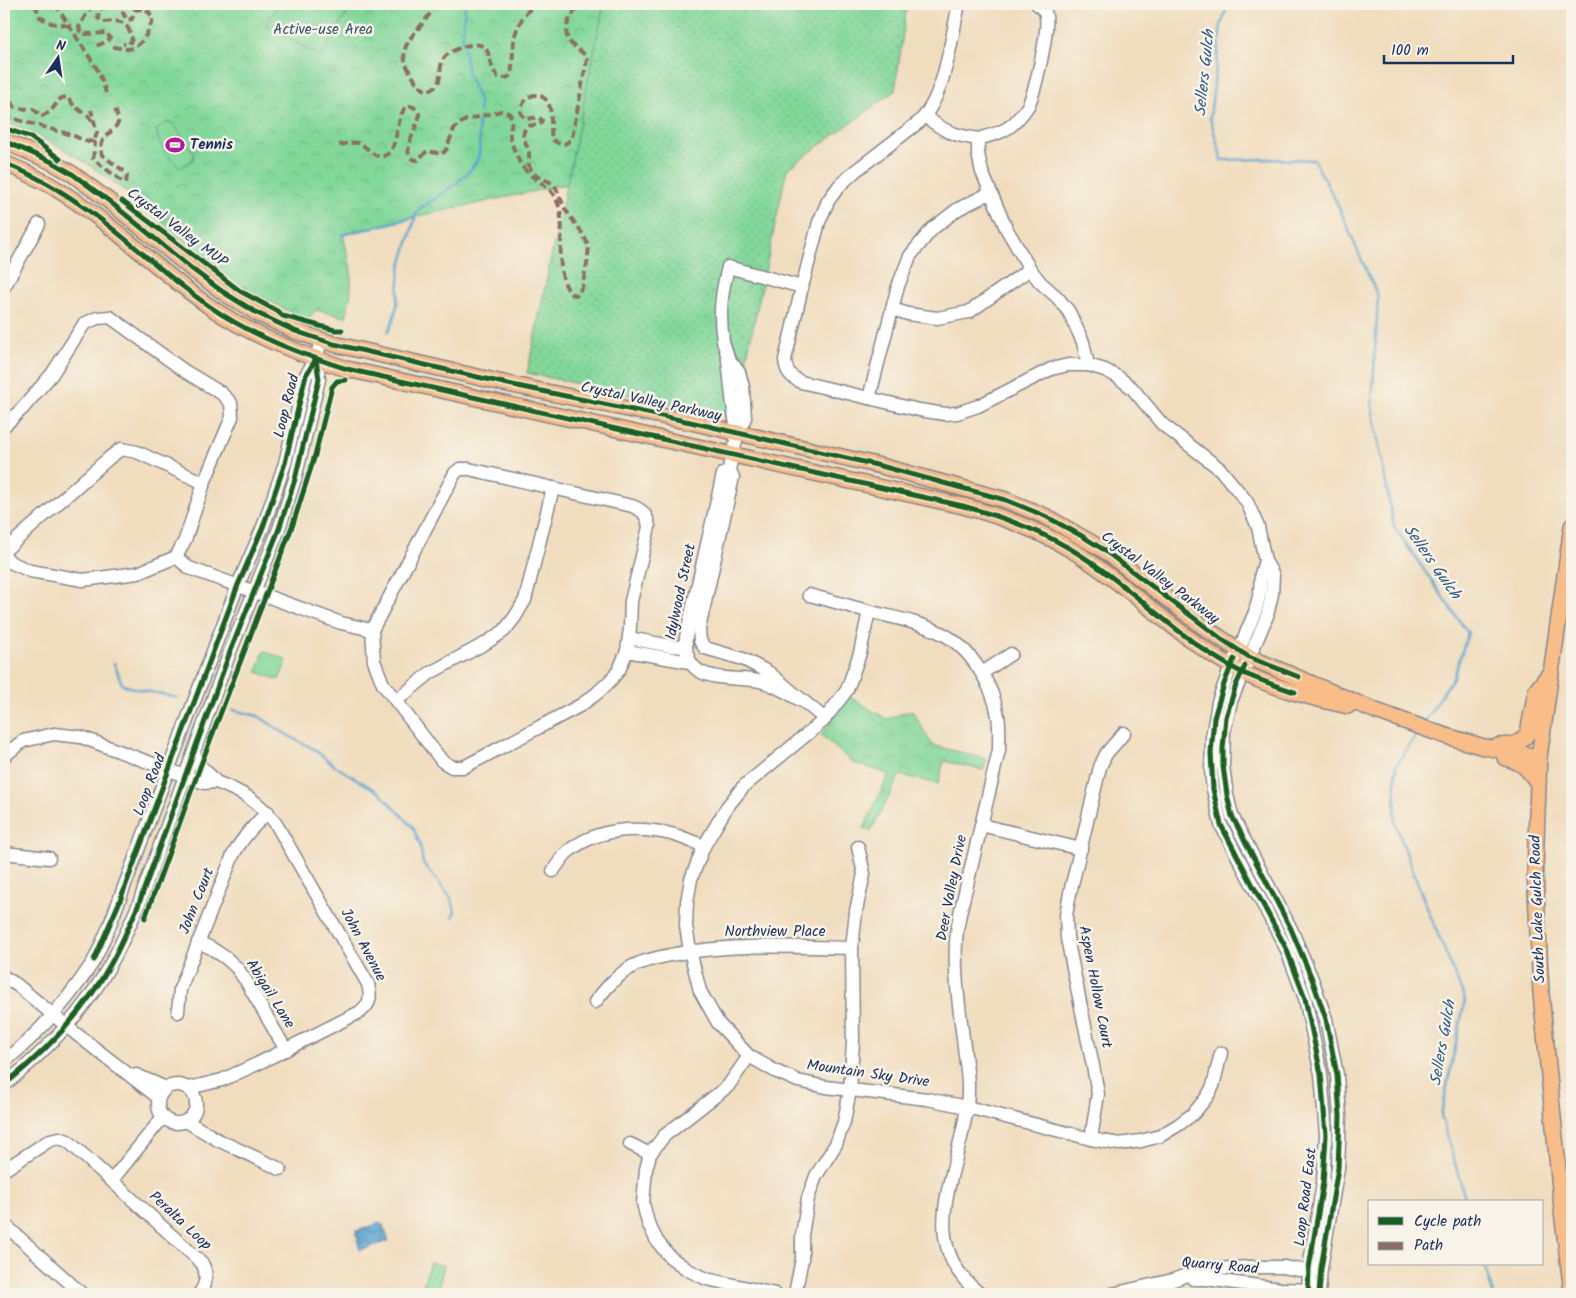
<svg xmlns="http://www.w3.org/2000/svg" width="1576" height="1298" font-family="Kalam,sans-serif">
	<defs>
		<pattern id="grass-dots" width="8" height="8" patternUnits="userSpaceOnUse" patternTransform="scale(1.25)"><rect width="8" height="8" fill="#82d79a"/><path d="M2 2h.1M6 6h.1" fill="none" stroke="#70b987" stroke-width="1.8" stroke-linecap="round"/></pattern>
		<pattern id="park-crowns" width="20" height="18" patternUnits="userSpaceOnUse" patternTransform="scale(1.25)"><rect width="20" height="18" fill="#82d79a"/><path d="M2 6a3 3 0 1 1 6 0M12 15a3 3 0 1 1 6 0" fill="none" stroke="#70b987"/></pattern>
		<pattern id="water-waves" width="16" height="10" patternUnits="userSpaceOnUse" patternTransform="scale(1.25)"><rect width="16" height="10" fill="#58a2cf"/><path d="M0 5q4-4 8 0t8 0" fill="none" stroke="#4884ab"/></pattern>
	</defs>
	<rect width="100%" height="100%" fill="#f7f3e8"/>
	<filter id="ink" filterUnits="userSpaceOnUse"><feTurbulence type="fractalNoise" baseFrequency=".02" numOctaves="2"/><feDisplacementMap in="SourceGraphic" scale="10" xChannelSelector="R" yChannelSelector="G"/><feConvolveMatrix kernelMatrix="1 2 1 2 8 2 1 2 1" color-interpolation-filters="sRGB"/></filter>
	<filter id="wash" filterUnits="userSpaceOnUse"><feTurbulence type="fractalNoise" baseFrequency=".0096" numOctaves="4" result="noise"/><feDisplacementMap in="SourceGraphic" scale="20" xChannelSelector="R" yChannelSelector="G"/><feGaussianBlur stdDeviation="1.12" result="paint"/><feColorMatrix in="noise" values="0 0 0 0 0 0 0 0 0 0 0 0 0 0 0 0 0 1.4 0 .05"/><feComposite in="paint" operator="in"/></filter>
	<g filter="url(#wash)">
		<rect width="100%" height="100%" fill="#f0ddbd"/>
		<polygon fill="url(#grass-dots)" stroke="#4e837c" points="604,4 907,4 895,91 787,169 734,417 527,373"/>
		<g fill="url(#park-crowns)" stroke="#4e837c">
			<path d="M 4,4 L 604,4 L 567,184 L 415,217 L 343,234 L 351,269 L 351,294 L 346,317 L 316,310 L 307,320 C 282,308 257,296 233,280 C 191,252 157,214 116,184 C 80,156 46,138 4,121 Z"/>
			<polygon points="850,697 887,719 912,710 932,745 987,759 983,770 944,761 938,784 900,775 871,831 864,828 889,774 853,763 821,735"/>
		</g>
		<g fill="#82d79a" stroke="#4e837c">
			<polygon points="279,4 352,4 321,57 266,25"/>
			<path d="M 168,122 L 174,124 L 194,154 L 193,160 L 181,167 C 172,164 155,140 157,129 Z"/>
			<polygon points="264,651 287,660 279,680 257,672"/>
			<polygon points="430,1262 444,1266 438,1290 423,1285"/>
		</g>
		<polygon fill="url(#water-waves)" stroke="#3a6896" points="380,1223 384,1226 383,1231 385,1230 389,1241 360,1250 357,1239 360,1238 356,1236 356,1231"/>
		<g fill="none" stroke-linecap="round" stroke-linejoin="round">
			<g stroke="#58a2cf" stroke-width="2.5">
				<polyline points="1228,4 1221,25 1210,118 1222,160 1264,159 1314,160 1336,201 1378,297 1372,407 1394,527 1468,633 1454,676 1424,723"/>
				<polyline points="462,43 465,4"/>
				<polyline points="464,47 468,75 479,100 479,112"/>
				<polyline points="342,235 415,217"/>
				<path d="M 388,332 L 393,321 L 397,305 L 400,269 L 417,212 L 422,207 C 438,196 472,176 478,157 C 482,146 478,133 478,122"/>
				<path d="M 114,663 L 122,684 C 139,692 158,692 177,698"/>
				<polyline points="233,710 258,716 289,736 314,749 335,766 380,793 413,827 420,845 423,863 451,898 455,911 453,917"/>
				<polyline points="1418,732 1396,766 1395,823 1424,900 1465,1000 1441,1115 1466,1202"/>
				<polyline points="1484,1264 1493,1294"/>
			</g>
		</g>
	</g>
	<g filter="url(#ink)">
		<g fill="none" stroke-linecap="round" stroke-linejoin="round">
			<g stroke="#86868e" stroke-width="15">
				<g id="minor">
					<path d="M 1037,4 C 1040,6 1043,8 1045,12 C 1051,26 1035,91 1028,106 C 1025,111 1020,117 1016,121 C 1006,132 992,135 978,139 L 978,154 L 982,172 L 1006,228 L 1030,269 L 1040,282 L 1058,298 L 1069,312 L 1083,342 L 1088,365 L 1105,370 L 1118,377 L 1132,388 L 1162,424 L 1220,469 L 1247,502 L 1258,527 L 1265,561 L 1273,575 L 1272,594 L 1267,616 L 1231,701 L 1224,732 L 1223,766 L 1227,795 L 1232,816 L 1291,929 L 1312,979 L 1326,1019 L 1337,1075 L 1340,1116 L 1338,1168 L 1321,1268 L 1319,1294"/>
					<path d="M 925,116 C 945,132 953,135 978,139"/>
					<polyline points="4,287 39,224"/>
					<path d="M 802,287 L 819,222 L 828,201 L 839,186 L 854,172 L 919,122 C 945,98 951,38 959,4"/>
					<polyline points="892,309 908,314 937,318 969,312 1030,269"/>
					<path d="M 728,358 L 739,372 L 743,387 L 745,418 L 738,433 L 729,469 L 723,474 L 686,637 C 682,686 727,675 760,681 C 775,684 789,694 802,701"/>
					<polyline points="869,398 898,286 910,256 932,229 958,209 990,193"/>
					<polyline points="4,426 22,409 52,374 84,324 97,318 110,317 186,372 221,393 231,403 232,417 204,483 185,540 176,557 138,573 83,580 30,571 10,562 4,555"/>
					<path d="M 738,433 C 732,409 731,384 728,360 C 728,353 724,347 723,341 C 719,313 721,295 728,267 L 802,287 L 785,360 C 786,371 790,377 801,382 L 919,410 L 945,414 L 957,413 L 978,406 L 1051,369 L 1068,365 L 1088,365"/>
					<path d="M 460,469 L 469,469 L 632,506 C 643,510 647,515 649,527 L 631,601 L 630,628 L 627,651 L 619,670 L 610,681 L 596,694 L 581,705 L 464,767 L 452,767 L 442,761 L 383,684 L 374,661 L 372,630 L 455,473 Z"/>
					<polyline points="729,469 733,477 699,629 700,641 705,648 743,659 768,672 825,719"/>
					<polyline points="4,551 109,458 121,449 137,452 204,483"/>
					<polyline points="176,557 189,568 341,623 372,630"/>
					<polyline points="1265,561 1261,574 1260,592 1255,612 1239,650 1231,666 1218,702 1212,737 1211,771 1213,789 1221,825 1286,948 1305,998 1321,1074 1326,1135 1323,1183 1309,1268 1308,1294"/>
					<path d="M 809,595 C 830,600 851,607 872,612 C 895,618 919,622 941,633 C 970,647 993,685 998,716 C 1000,727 999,738 999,750 C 989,791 980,831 970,872 C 965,895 957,918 956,942 C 954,980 961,1018 965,1055 C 966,1065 968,1075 968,1085 C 970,1159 906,1236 980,1294"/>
					<polyline points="869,611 860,653 847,690 823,721 743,787 727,807 704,846 691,879 687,902 686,926 690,951 700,991 718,1023 749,1056 775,1071 798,1081 826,1087 927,1099 967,1107 1091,1139 1119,1144 1141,1141 1160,1136 1178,1125 1193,1114 1207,1097 1213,1086 1221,1053"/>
					<polyline points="629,638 671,646 685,647"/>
					<polyline points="627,651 689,662"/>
					<polyline points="982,673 1011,654"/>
					<polyline points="396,701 430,673 486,643 504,631 515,617 525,600 553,488"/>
					<path d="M 4,756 L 23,741 L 54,734 L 81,737 L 204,783 L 216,782 C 207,770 197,768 194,752"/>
					<polyline points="981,825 1081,849"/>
					<polyline points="4,853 49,858"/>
					<path d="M 553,871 C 558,864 563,855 570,850 C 598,828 638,826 671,834 C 682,837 693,842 704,846"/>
					<polyline points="198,942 211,948 226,958 237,968 246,981 286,1050"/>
					<polyline points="4,977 17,985 75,1033 159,1098"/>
					<path d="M 595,1002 C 607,987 616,976 633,966 C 645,960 658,958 670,955 C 731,943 791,947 852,948"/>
					<path d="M 178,1012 L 180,989 L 233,855 C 242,838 253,826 268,812"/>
					<polyline points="749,1056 728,1086 664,1136 650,1154 646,1169 643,1203 648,1223 657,1241 670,1257 688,1270 707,1279 775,1294"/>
					<path d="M 4,1062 C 38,1034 69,999 93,962 C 99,951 104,938 109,927 L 238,585 L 263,527 L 285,463 L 306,375 L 316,359 L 321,340"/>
					<polyline points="136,1075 166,1088"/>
					<circle cx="177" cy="1104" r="19"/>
					<path d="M 4,1085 C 45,1052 84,1012 110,965 C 121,946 129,926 138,906 L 230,652 L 279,529 L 295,479 L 319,379 L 316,359"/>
					<path d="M 189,1088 L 222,1080 L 257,1064 L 360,1012 C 371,1003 371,998 368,984 L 276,824 C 259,801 242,792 216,782"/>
					<polyline points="186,1121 218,1140 280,1169"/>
					<polyline points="1091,1139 1098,1094 1094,1071 1067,938 1066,915 1070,893 1100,767 1106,754 1124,733"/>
					<polyline points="630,1144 650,1154"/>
					<path d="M 4,1170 L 50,1140 L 59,1138 L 68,1141 L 202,1263 C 208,1274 207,1284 199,1294"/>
					<polyline points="112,1180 163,1117"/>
					<polyline points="4,1224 82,1294"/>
					<polyline points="1193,1279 1206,1279 1281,1289 1315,1290"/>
					<polyline points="795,1294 802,1259 802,1235 808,1198 816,1176 836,1144 844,1122 850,1090 853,1042 852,948 856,911 864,874 858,847"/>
					<polyline points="1112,1294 1173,1280 1195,1272 1218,1269 1249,1267 1283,1267 1300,1270 1316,1268"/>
				</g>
			</g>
			<g stroke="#86868e" stroke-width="18">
				<g id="major">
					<polyline points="4,141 50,161 71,173 109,201 192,269 223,292 257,313 295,331 334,344 508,384 695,423 881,466 1006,500 1045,516 1104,550 1204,627 1249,657 1376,711 1446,736 1484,747 1539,757"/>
					<path d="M 4,163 C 23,171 41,179 58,190 C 113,223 157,270 209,306 C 252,336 298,353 347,369 L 963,506 C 1008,518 1052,535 1090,562 C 1141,597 1185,642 1240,671 C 1272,688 1313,698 1348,706"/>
					<polyline points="1572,526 1539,757 1535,871 1541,993 1563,1220 1572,1293"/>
					<polyline points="1498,746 1513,745 1522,740 1528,733 1536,691 1549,674"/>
					<path d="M 1505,758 C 1523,762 1527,768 1538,783"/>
				</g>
			</g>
			<use href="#minor" stroke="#fff" stroke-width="12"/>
			<use href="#major" stroke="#f8bd89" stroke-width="15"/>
			<g stroke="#8d6e63" stroke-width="4" stroke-dasharray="8 4" stroke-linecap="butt">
				<polyline points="35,4 40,17 51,23 69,26"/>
				<polyline points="55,4 99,72 106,93"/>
				<polyline points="92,4 79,27 80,31 85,34 107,33 110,38 108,41 96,46"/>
				<path d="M 106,4 L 99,11 L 98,18 L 103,22 C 121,20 127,20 132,39 L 129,44 L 123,44"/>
				<path d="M 437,4 C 431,12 425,21 418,29 C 404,45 399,54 411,74 C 416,82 419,87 427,91 C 449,85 433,65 448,54 C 453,50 460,48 466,46 C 471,45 479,43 484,47 C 491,52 489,68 498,77 L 506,78 L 510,76 C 513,69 512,61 513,53 C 513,32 520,18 535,4"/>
				<path d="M 113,47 C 117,47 121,49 126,49 C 142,49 148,32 153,19 L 149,12 L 139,9 L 135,10 L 132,19 L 127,20 L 123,13 L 126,4"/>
				<path d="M 4,92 C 17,110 10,108 33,109 L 42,116 L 50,112 L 61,98 L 67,97 L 75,107 L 88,116 L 93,122"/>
				<polyline points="4,116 72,135 88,142 95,139 97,132 91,110"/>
				<path d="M 92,141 L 95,143 L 93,159 L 123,182 L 126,182 L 127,176 L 125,172 L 102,155 C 97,135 113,135 119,121 L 115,109"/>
				<path d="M 339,145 C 345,144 352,142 358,143 C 369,146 375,163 388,154 C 400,146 396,95 415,108 C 423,114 417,123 415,129 C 411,138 401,160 418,160 L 427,151 L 442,154 L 446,150 L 454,129 L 459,124 L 466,120 L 501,111 L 509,113 C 515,121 509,127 510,136 C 511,144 516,154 519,161 C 531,184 555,182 560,211 C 566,238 552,270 571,294 L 577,295 L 582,287 L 587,264 L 589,247 L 584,236 L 565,209 L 556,188 L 552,183 L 537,176 L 532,172 L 529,166 L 529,152 L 523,136 L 524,131 L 528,126 L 540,124 L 542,120 L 538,117 L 527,119 L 521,114 C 520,102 532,89 544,98 C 555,106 549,127 552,139 C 560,146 566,146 572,138 L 587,59 C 581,46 563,47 567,26 C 569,17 576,13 577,4"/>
			</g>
			<g stroke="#f7f3e8" stroke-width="8">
				<g id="cycleway">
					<polyline points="4,128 30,137 60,159"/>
					<polyline points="4,141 50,161 71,173 109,201 192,269 223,292 257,313 295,331 334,344 508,384 695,423 881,466 1006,500 1045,516 1082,536 1104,550 1223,640 1249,657 1299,677"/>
					<path d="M 4,163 C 23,171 41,179 58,190 C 113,223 157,270 209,306 C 252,336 298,353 347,369 L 963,506 C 1000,516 1036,529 1069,548 C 1130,584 1178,640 1241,672 C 1258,680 1277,686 1295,692"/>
					<polyline points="122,201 240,291 277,311 283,316 335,330 342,330"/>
					<polyline points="1234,659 1224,684 1214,718 1211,753 1213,789 1221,825 1286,948 1305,998 1321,1074 1326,1135 1323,1183 1309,1268 1308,1294"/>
					<polyline points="1245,666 1236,685 1226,717 1223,749 1223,766 1227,795 1232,816 1291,929 1312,979 1326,1019 1337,1075 1340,1116 1338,1168 1321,1268 1319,1294"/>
					<polyline points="145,918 200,767 293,524 315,455 332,387 337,381 346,380"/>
					<polyline points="94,960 119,903 238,585 263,527 285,463 306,375 316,359"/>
					<path d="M 4,1085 C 45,1052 84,1012 110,965 C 121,946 129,926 138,906 L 230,652 L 279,529 L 295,479 L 319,379 L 316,359"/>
				</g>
			</g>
			<use href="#cycleway" stroke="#1b5e20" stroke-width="5"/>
		</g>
	</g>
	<defs>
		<g id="stadium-bare" transform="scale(1.5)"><path d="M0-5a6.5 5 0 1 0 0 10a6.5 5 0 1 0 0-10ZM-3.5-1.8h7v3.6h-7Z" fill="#b5179e" stroke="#f7f3e8" stroke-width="2.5" paint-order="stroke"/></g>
	</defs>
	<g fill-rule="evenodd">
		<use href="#stadium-bare" x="175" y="145"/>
	</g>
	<g text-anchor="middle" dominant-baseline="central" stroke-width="5" stroke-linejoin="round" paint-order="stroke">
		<g font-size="15" fill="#35596d" stroke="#f7f3e8">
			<text x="323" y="30">Active-use Area</text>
		</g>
		<g font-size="15" font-weight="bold" fill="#1b2f5e" stroke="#f7f3e8" text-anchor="start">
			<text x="190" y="145">Tennis</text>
		</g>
		<g font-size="15" fill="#1b2f5e" stroke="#f7f3e8">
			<text transform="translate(177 228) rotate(37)">Crystal Valley MUP</text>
			<text transform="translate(651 402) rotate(12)">Crystal Valley Parkway</text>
			<text transform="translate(287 406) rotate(-76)">Loop Road</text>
			<text transform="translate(1160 578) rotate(37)">Crystal Valley Parkway</text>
			<text transform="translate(681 592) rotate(-78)">Idylwood Street</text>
			<text transform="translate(150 785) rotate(-69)">Loop Road</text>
			<text transform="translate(952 888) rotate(-79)">Deer Valley Drive</text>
			<text transform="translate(197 901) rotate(-68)">John Court</text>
			<text transform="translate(1538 909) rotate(-92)">South Lake Gulch Road</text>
			<text x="775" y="932">Northview Place</text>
			<text transform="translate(363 945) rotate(62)">John Avenue</text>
			<text transform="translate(1095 987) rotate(79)">Aspen Hollow Court</text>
			<text transform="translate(270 994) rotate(58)">Abigail Lane</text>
			<text transform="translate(868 1074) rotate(8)">Mountain Sky Drive</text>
			<text transform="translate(1306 1197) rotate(-83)">Loop Road East</text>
			<text transform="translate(180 1221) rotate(43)">Peralta Loop</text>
			<text transform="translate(1220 1266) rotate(5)">Quarry Road</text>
		</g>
		<g font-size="16" font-style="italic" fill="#305786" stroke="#f7f3e8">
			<text transform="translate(1205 73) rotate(-84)">Sellers Gulch</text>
			<text transform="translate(1432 562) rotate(55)">Sellers Gulch</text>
			<text transform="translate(1443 1043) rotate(-80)">Sellers Gulch</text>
		</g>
	</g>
	<rect width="1576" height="1298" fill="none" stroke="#f7f3e8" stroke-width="20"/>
	<rect x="1368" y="1200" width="175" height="65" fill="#f7f3e8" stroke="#9fa5b1"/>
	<rect x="1378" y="1217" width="25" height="8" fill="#1b5e20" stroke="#9fa5b1"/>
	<text x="1414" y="1226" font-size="15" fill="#1b2f5e">Cycle path</text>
	<rect x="1378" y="1242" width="25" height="8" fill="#8d6e63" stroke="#9fa5b1"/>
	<text x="1414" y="1250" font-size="15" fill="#1b2f5e">Path</text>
	<g transform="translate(58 58) rotate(13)" stroke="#f7f3e8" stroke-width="4" paint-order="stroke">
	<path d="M0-4L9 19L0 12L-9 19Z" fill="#1b2f5e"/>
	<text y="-8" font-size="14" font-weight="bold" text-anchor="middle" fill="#1b2f5e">N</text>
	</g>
	<path d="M1384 55v8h129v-8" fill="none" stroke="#1b2f5e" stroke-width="2.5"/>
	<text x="1391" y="55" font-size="15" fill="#1b2f5e" stroke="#f7f3e8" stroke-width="4" paint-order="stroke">100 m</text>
</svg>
